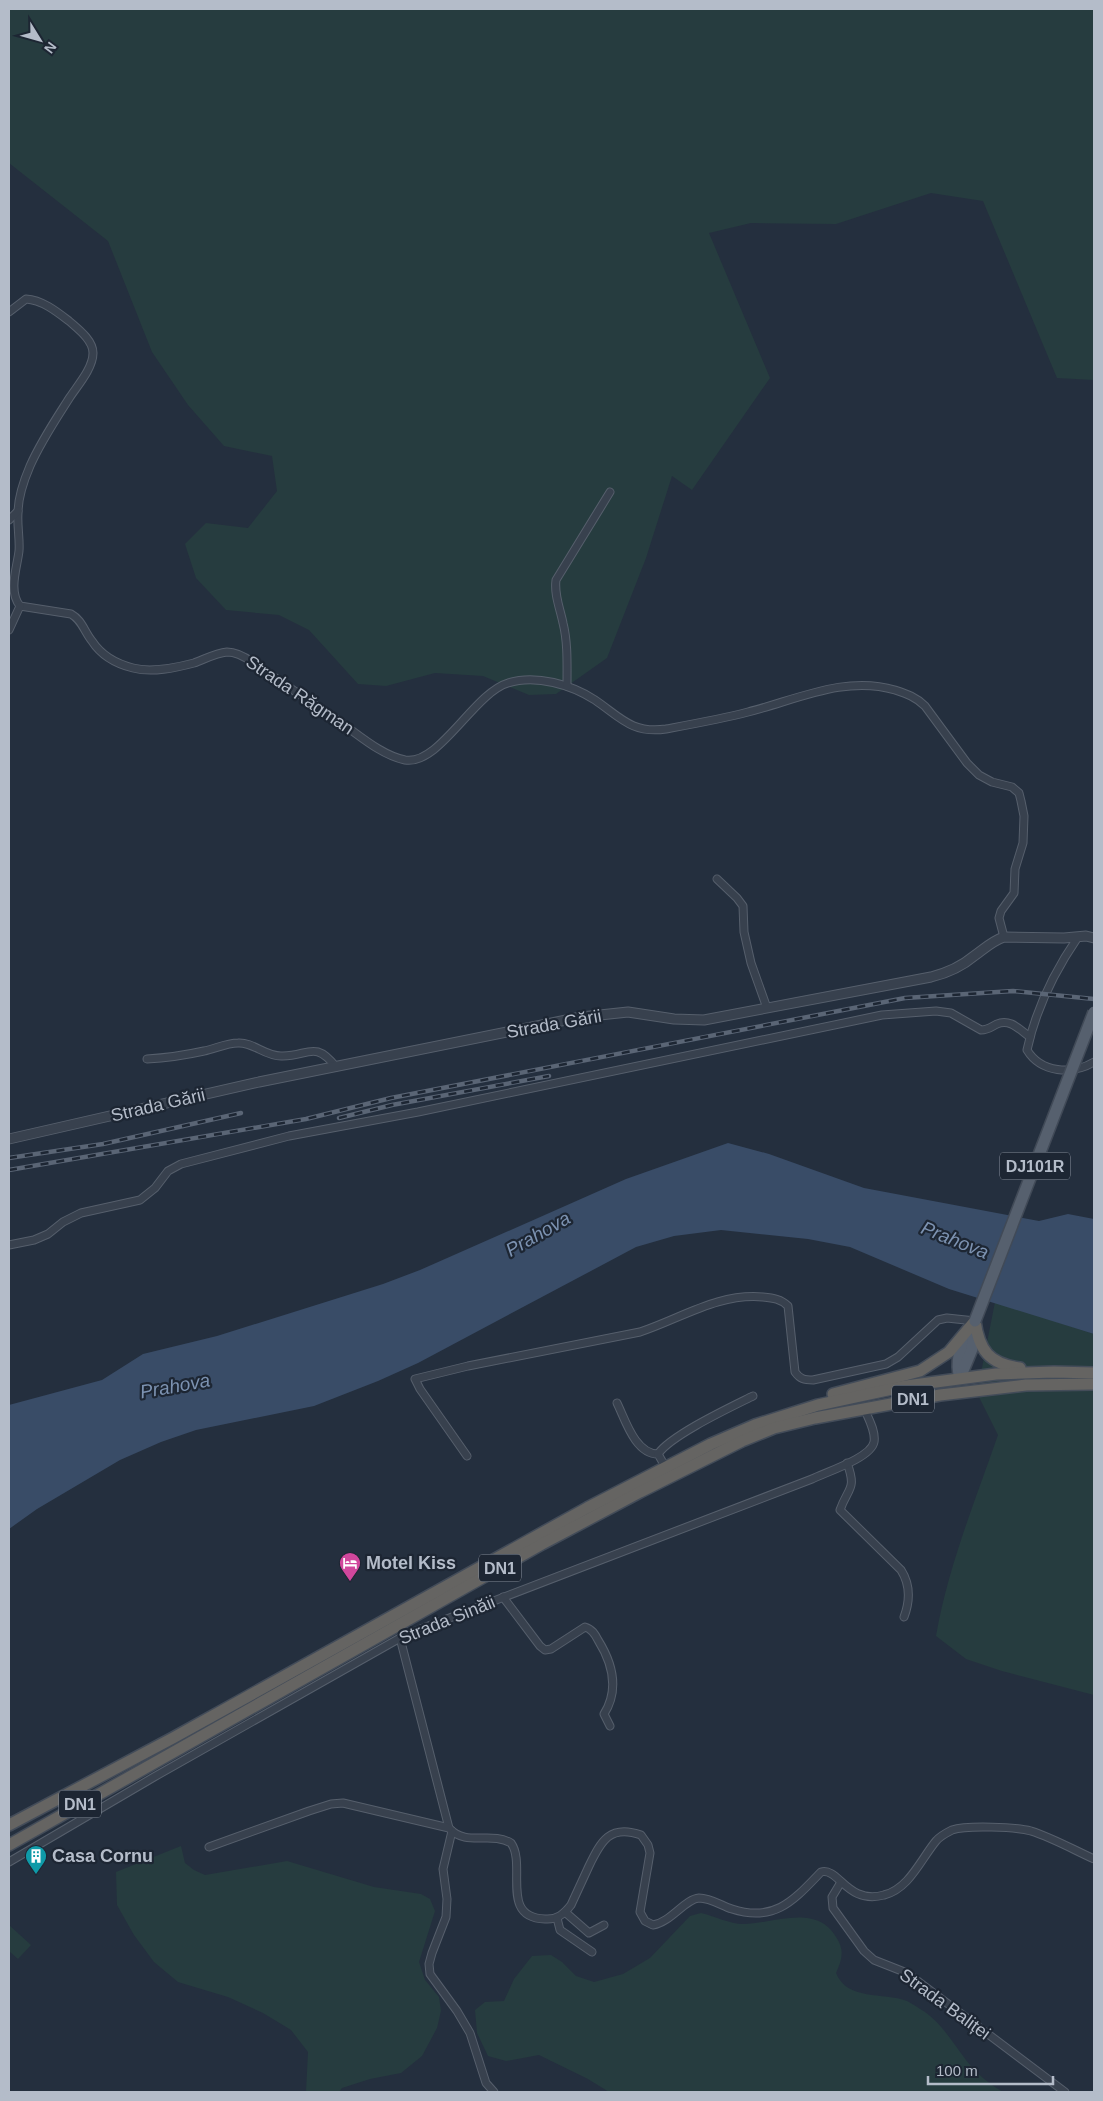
<svg xmlns="http://www.w3.org/2000/svg" width="1103" height="2101" font-family="Arial,sans-serif">
	<rect width="100%" height="100%" fill="#242f3e"/>
	<g fill="#263c3f">
		<polygon points="9,9 1094,9 1094,380 1057,378 983,201 931,193 836,224 751,223 709,233 770,378 692,490 672,476 646,558 607,658 556,694 529,695 483,676 435,673 386,686 358,684 309,630 279,615 226,610 196,578 185,544 206,523 248,528 277,491 272,456 224,446 188,405 152,352 108,241 9,163"/>
		<path d="M 995,1302 L 1094,1334 L 1094,1695 L 1002,1671 L 966,1659 L 936,1636 C 948,1567 975,1501 998,1435 L 977,1393 Z"/>
		<polygon points="181,1846 185,1863 194,1870 205,1875 287,1861 374,1887 421,1894 430,1899 435,1911 419,1962 425,1980 439,1997 441,2011 437,2028 422,2056 401,2073 370,2079 342,2088 339,2092 306,2092 308,2052 291,2030 263,2013 228,1997 178,1982 154,1962 134,1935 117,1905 116,1872"/>
		<path d="M 701,1913 C 714,1916 730,1924 743,1924 C 774,1924 816,1903 836,1937 C 845,1950 842,1960 836,1973 C 847,2001 883,1992 907,2001 C 911,2003 916,2006 920,2009 C 940,2020 952,2042 966,2060 C 976,2073 989,2084 1003,2092 L 609,2092 L 588,2079 L 539,2055 L 506,2061 L 488,2056 L 477,2033 L 475,2010 L 485,2002 L 504,2001 L 514,1979 L 532,1956 L 551,1955 L 562,1962 L 576,1976 L 594,1982 L 623,1974 L 650,1958 L 690,1916 Z"/>
		<polygon points="9,1925 31,1945 18,1959 9,1951"/>
	</g>
	<polygon fill="#394c67" points="728,1143 769,1154 864,1188 1039,1221 1068,1214 1094,1219 1094,1334 949,1289 850,1247 808,1239 721,1230 674,1236 636,1247 418,1363 378,1381 314,1406 196,1430 161,1442 120,1460 37,1509 9,1529 9,1405 102,1380 143,1354 217,1336 383,1284 420,1270 626,1179"/>
	<g fill="none" stroke-linecap="round" stroke-linejoin="round">
		<g stroke="#565f6c" stroke-width="9">
			<g id="minor">
				<path d="M 9,312 L 26,299 C 42,300 56,311 69,321 C 78,329 93,340 93,353 C 93,368 78,385 70,397 C 56,419 41,441 30,466 C 24,480 18,498 18,513 C 17,526 20,539 19,551 C 17,568 8,591 20,606 L 71,614 C 82,620 84,631 92,641 C 101,655 117,664 133,668 C 152,673 175,668 194,663 C 205,659 216,653 227,652 C 237,652 245,657 252,662 C 281,682 311,702 340,722 C 359,735 381,755 405,760 C 439,766 474,693 508,683 C 536,674 572,685 595,700 C 620,717 632,734 666,729 C 693,724 721,719 748,712 C 796,700 845,675 895,690 C 907,694 916,697 925,706 L 967,763 L 979,775 L 992,782 L 1012,787 L 1019,793 L 1021,801 L 1024,816 L 1023,843 L 1015,869 L 1014,893 L 1001,911 L 999,918 L 1004,937"/>
				<polyline points="9,520 18,511"/>
				<polyline points="9,630 20,606"/>
				<path d="M 567,686 C 567,665 568,643 563,623 C 560,608 554,595 556,580 L 610,492"/>
				<polyline points="717,879 737,898 743,906 744,932 751,963 767,1008"/>
				<path d="M 1078,937 C 1054,972 1036,1008 1027,1050 C 1041,1073 1072,1075 1094,1062"/>
				<path d="M 147,1059 C 166,1058 186,1055 204,1051 C 215,1049 226,1043 238,1043 C 253,1042 265,1056 281,1056 C 308,1057 314,1039 336,1067"/>
				<path d="M 9,1245 L 34,1240 L 48,1234 L 63,1222 L 81,1213 L 140,1200 L 155,1188 L 168,1171 L 181,1164 L 289,1136 L 418,1112 L 882,1015 L 936,1011 L 951,1013 L 981,1030 C 988,1030 991,1027 997,1024 C 1010,1018 1020,1030 1030,1037"/>
				<path d="M 617,1403 C 625,1419 635,1454 658,1454 L 666,1468"/>
				<path d="M 658,1454 C 671,1435 731,1407 753,1396"/>
				<path d="M 467,1456 L 420,1389 L 415,1379 L 468,1366 L 640,1332 C 682,1318 718,1293 763,1297 C 773,1298 781,1299 788,1306 L 795,1372 C 800,1379 804,1380 813,1380 L 886,1364 L 898,1357 L 938,1320 L 947,1318 L 975,1321"/>
				<path d="M 847,1463 C 857,1490 848,1487 840,1510 L 901,1570 C 910,1584 910,1601 904,1617"/>
				<path d="M 503,1597 L 540,1646 L 545,1650 L 551,1649 L 585,1627 C 592,1629 595,1634 598,1640 C 613,1664 619,1690 604,1714 L 610,1726"/>
				<path d="M 400,1638 L 449,1828 C 466,1847 491,1831 511,1843 C 527,1865 499,1918 545,1919 C 557,1920 564,1914 571,1905 C 577,1892 583,1879 589,1866 C 601,1841 610,1824 641,1835 L 648,1845 L 650,1853 L 641,1906 L 640,1912 L 645,1921 L 653,1925 C 671,1922 685,1899 699,1898 C 711,1898 722,1906 732,1909 C 775,1923 794,1900 821,1872 C 839,1867 847,1905 884,1895 C 909,1889 921,1859 936,1841 C 940,1836 946,1833 952,1830 C 967,1825 1016,1827 1031,1831 C 1053,1838 1074,1850 1094,1859"/>
				<polyline points="452,1831 443,1869 447,1899 446,1917 432,1953 429,1964 430,1974 457,2011 470,2033 486,2083 494,2092"/>
				<polyline points="209,1847 309,1811 331,1804 343,1803 449,1828"/>
				<path d="M 9,1862 L 154,1777 L 400,1638 L 426,1627 L 812,1479 C 826,1472 871,1458 874,1442 C 876,1431 868,1418 864,1408"/>
				<polyline points="841,1882 832,1897 833,1908 864,1951 874,1960 907,1973 1065,2092"/>
				<polyline points="565,1912 589,1933 604,1925"/>
				<polyline points="557,1918 560,1930 592,1952"/>
			</g>
		</g>
		<g stroke="#565f6c" stroke-width="11">
			<path id="tertiary" d="M 9,1139 L 259,1082 L 581,1017 L 628,1012 L 674,1019 L 704,1020 L 931,977 C 947,973 961,967 974,956 C 984,949 992,941 1004,937 L 1064,938 L 1086,936 L 1094,938"/>
		</g>
		<g stroke="#414a57" stroke-width="14">
			<g id="primary">
				<path d="M 960,1378 C 955,1361 960,1349 968,1333"/>
				<polyline points="960,1378 972,1349 975,1325"/>
			</g>
		</g>
		<g stroke="#434c59" stroke-width="14">
			<g id="trunk">
				<path d="M 975,1321 C 979,1350 989,1364 1020,1368"/>
				<polyline points="833,1394 920,1371 949,1352 975,1321"/>
				<polyline points="9,1825 173,1738 587,1508 711,1444 755,1425 818,1405 906,1386 996,1374 1054,1372 1094,1373"/>
				<polyline points="9,1845 542,1544 640,1492 742,1441 774,1428 815,1418 940,1395 1026,1385 1094,1384"/>
			</g>
		</g>
		<use href="#minor" stroke="#38414e" stroke-width="7"/>
		<use href="#tertiary" stroke="#38414e" stroke-width="9"/>
		<use href="#primary" stroke="#56606e" stroke-width="11"/>
		<use href="#trunk" stroke="#656462" stroke-width="11"/>
		<g stroke="#5a6575" stroke-width="4.5">
			<g id="rail">
				<polyline points="339,1118 392,1105 549,1076"/>
				<polyline points="9,1158 103,1144 241,1113"/>
				<polyline points="9,1170 306,1119 391,1098 905,998 1013,991 1094,999"/>
			</g>
		</g>
		<use href="#rail" stroke="#1d2633" stroke-width="2.5" stroke-dasharray="8" stroke-linecap="butt"/>
		<g stroke="#414a57" stroke-width="14" stroke-linecap="butt">
			<polyline id="primary-bridge" points="975,1321 1094,1012"/>
		</g>
		<use href="#primary-bridge" stroke="#56606e" stroke-width="11"/>
	</g>
	<defs>
		<g id="hotel-pin" transform="scale(1.125)"><path d="M0 17L-7.5 6A9.5 9.5 0 1 1 7.5 6Z" fill="#d1479c" stroke="#1d2633"/><path d="M-6-4.5h1.5V1H6V5H4.5V3h-9V5H-6ZM-4 0a1.8 1.8 0 1 1 3.6 0ZM.5 0V-2.5h3Q6-2.5 6 0Z" fill="#fff"/></g>
		<g id="building-pin" transform="scale(1.125)"><path d="M0 17L-7.5 6A9.5 9.5 0 1 1 7.5 6Z" fill="#0f9aa8" stroke="#1d2633"/><path d="M-4-6H4V6H1V3H-1V6H-4ZM-2.5-4.3h1.7v1.8h-1.7ZM.8-4.3h1.7v1.8H.8ZM-2.5-1h1.7V.8h-1.7ZM.8-1h1.7V.8H.8Z" fill="#fff"/></g>
	</defs>
	<g fill-rule="evenodd">
		<use href="#hotel-pin" x="350" y="1563"/>
		<use href="#building-pin" x="36" y="1856"/>
	</g>
	<g text-anchor="middle" dominant-baseline="central" stroke-width="4.5" stroke-linejoin="round" paint-order="stroke">
		<g fill="#1d2633" stroke="#878f9c" stroke-width="1">
			<rect x="1000" y="1152.5" width="70" height="27" rx="4"/>
			<rect x="892" y="1385.5" width="42" height="27" rx="4"/>
			<rect x="479" y="1554.5" width="42" height="27" rx="4"/>
			<rect x="59" y="1790.5" width="42" height="27" rx="4"/>
		</g>
		<g font-size="16" font-weight="bold" fill="#b4bcc9">
			<text x="1035" y="1166">DJ101R</text>
			<text x="913" y="1399">DN1</text>
			<text x="500" y="1568">DN1</text>
			<text x="80" y="1804">DN1</text>
		</g>
		<g font-size="18" fill="#b4bcc9" stroke="#1d2633">
			<text transform="translate(300 695) rotate(34)">Strada Răgman</text>
			<text transform="translate(554 1024) rotate(-10)">Strada Gării</text>
			<text transform="translate(158 1105) rotate(-13)">Strada Gării</text>
			<text transform="translate(447 1620) rotate(-22)">Strada Sinăii</text>
			<text transform="translate(945 2004) rotate(36)">Strada Baliței</text>
		</g>
		<g font-size="18" font-weight="bold" fill="#b4bcc9" stroke="#1d2633" text-anchor="start">
			<text x="366" y="1563">Motel Kiss</text>
			<text x="52" y="1856">Casa Cornu</text>
		</g>
		<g font-size="19" font-style="italic" fill="#7c92b1" stroke="#1d2633">
			<text transform="translate(538 1234) rotate(-30)">Prahova</text>
			<text transform="translate(955 1240) rotate(22)">Prahova</text>
			<text transform="translate(175 1386) rotate(-10)">Prahova</text>
		</g>
	</g>
	<rect width="1103" height="2101" fill="none" stroke="#b4bcc9" stroke-width="20"/>
	<g transform="translate(40 40) rotate(127)" stroke="#1d2633" stroke-width="4" paint-order="stroke">
	<path d="M0-4L9 19L0 12L-9 19Z" fill="#b4bcc9"/>
	<text y="-8" font-size="14" font-weight="bold" text-anchor="middle" fill="#b4bcc9">N</text>
	</g>
	<path d="M928 2076v8h125v-8" fill="none" stroke="#b4bcc9" stroke-width="2.5"/>
	<text x="936" y="2076" font-size="15" fill="#b4bcc9" stroke="#1d2633" stroke-width="4" paint-order="stroke">100 m</text>
</svg>
